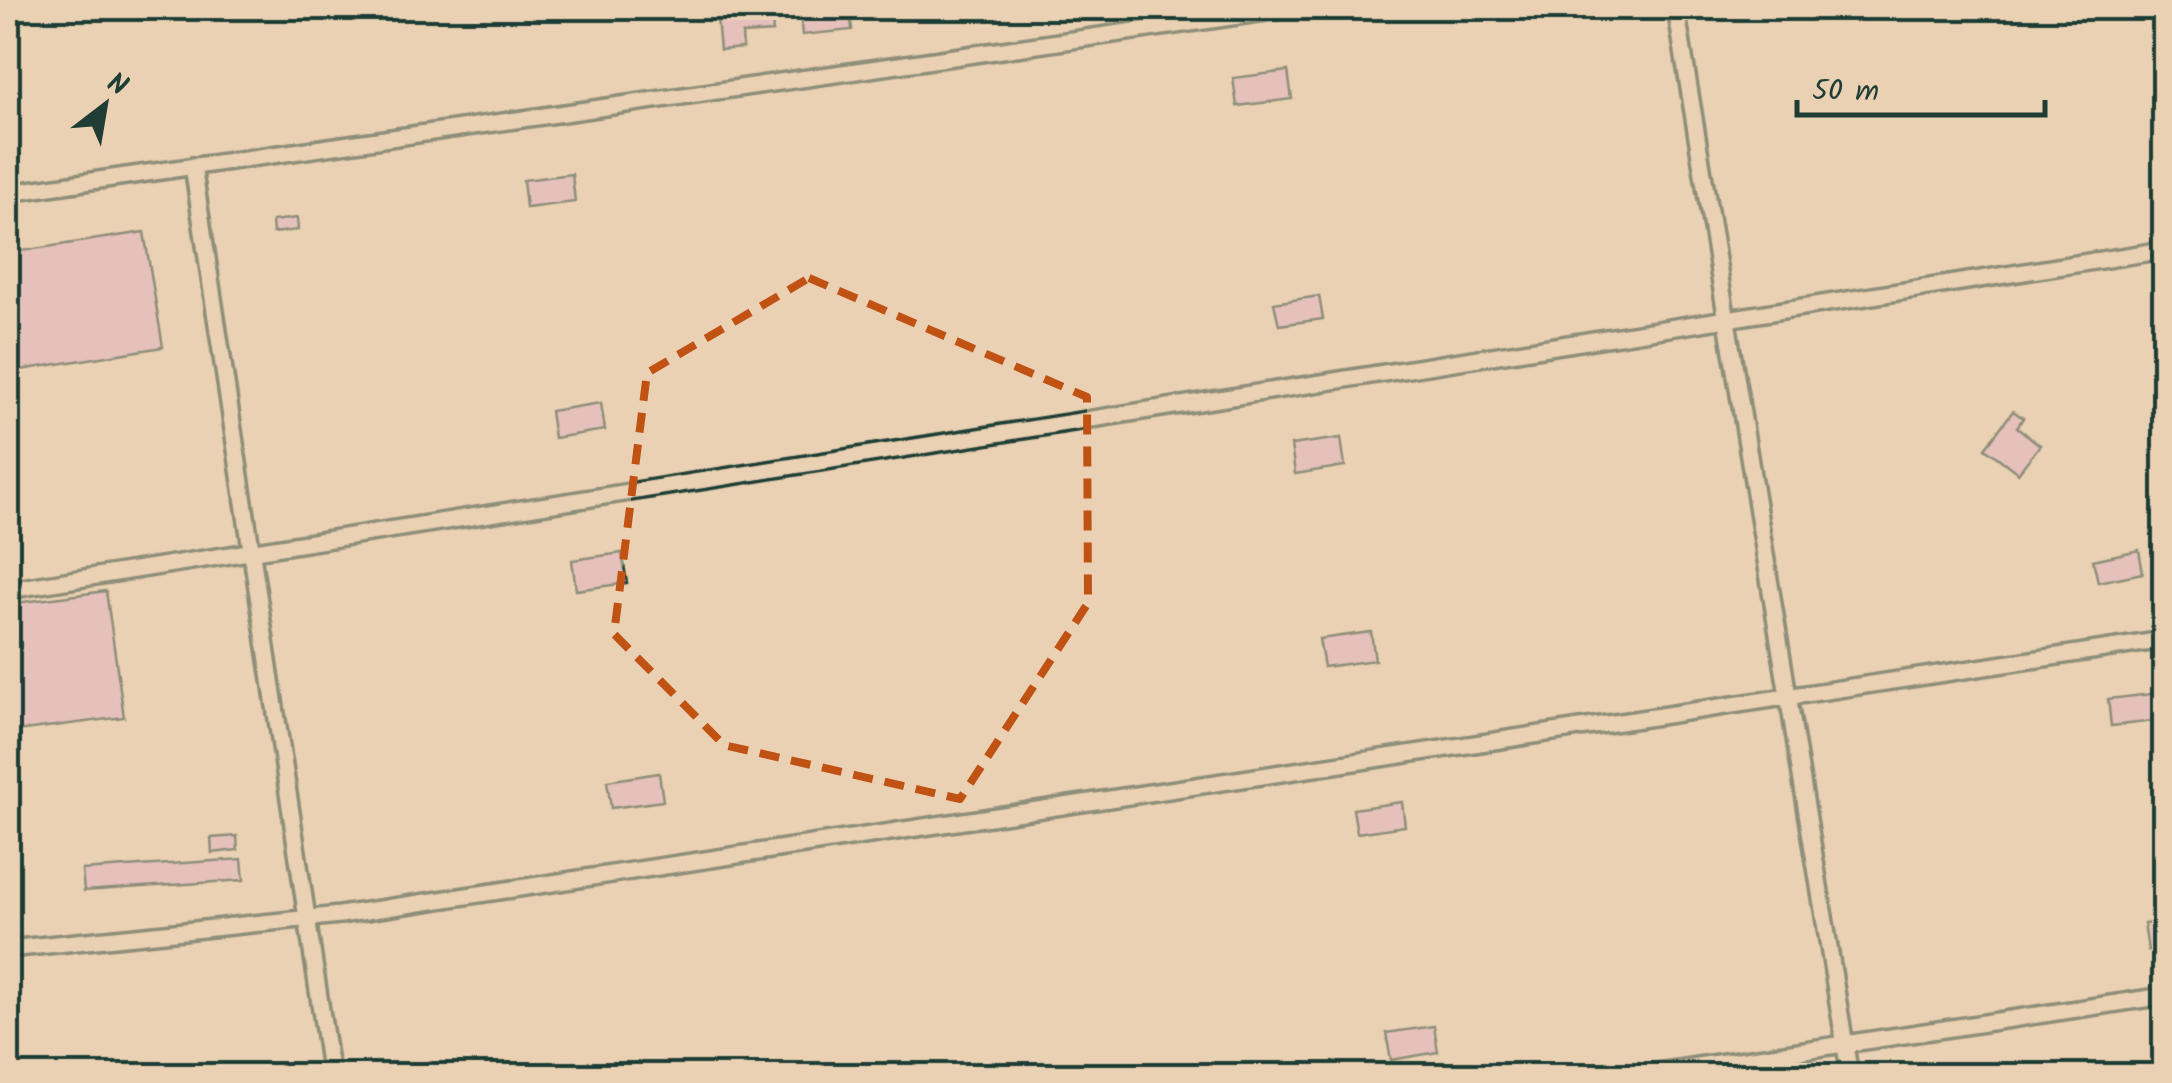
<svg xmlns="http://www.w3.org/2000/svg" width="2172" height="1083" font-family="Kalam,sans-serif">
	<rect width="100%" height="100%" fill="#ebd1b3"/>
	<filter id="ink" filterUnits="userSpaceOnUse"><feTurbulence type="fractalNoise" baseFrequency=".01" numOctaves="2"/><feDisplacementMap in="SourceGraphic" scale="20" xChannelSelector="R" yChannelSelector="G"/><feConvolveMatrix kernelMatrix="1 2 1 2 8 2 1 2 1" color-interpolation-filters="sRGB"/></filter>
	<g filter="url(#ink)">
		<g fill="#e0adc8" stroke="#1f3d34" stroke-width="2.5">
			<polygon points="716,8 771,8 773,32 742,34 743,48 720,50"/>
			<polygon points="850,8 852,30 802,35 800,13"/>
			<polygon points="1288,71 1292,99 1237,106 1233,78"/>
			<polygon points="572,174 575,202 526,208 523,180"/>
			<polygon points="297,218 298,230 273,233 272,221"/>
			<polygon points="144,232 163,347 8,372 8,253"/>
			<polygon points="1319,296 1323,319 1279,325 1274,303"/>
			<polygon points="601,403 605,430 554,438 550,411"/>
			<polygon points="2013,411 2023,418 2017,427 2040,445 2018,473 1985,448"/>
			<polygon points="1341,438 1345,466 1295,474 1291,445"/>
			<polygon points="2139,550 2143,573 2098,582 2093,560"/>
			<polygon points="622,553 627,583 576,590 572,560"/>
			<polygon points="106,591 124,717 16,731 8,669 8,604"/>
			<polygon points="1371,632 1375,660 1324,667 1319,639"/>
			<polygon points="2161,693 2164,720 2111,726 2108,699"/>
			<polygon points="659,773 663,801 611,808 607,781"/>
			<polygon points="1402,802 1405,826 1357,833 1353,809"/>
			<polygon points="237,836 238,850 212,853 211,838"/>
			<polygon points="242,859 244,880 84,891 82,870"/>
			<polygon points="2164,921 2164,947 2148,950 2144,924"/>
			<polygon points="1434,1026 1438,1052 1391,1060 1386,1033"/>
		</g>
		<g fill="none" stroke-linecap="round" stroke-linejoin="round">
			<g stroke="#1f3d34" stroke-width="22">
				<g id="lane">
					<polyline points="1676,8 1850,1076"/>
					<polyline points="193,166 331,1076"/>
					<polyline points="8,193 1295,8"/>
					<polyline points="8,590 2164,250"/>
					<polyline points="8,949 340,915 2164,640"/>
					<polyline points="1631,1076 2164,996"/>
				</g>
			</g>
			<use href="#lane" stroke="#ebd1b3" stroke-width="15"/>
		</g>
	</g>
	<path d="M0 0H2172V1083H0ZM 809,278 L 1087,397 L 1088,603 L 960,799 L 724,745 L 614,634 L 647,373 Z" fill="#ebd1b3" fill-opacity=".55" fill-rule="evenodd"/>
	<path fill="none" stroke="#c05314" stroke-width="8" stroke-dasharray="20 12" stroke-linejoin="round" d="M 809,278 L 1087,397 L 1088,603 L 960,799 L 724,745 L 614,634 L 647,373 Z"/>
	<rect width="2172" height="1083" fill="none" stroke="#ebd1b3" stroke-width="40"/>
	<rect x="20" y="20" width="2132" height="1043" fill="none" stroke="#1f3d34" stroke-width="4" filter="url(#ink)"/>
	<g transform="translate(105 105) rotate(31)" stroke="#ebd1b3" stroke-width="8" paint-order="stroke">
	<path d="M0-8L18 38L0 25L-18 38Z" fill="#1f3d34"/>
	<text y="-15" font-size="28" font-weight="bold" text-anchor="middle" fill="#1f3d34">N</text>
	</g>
	<path d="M1797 100v15h248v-15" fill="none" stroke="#1f3d34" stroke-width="5"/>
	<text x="1812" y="100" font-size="30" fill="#1f3d34" stroke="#ebd1b3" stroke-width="8" paint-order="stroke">50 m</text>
</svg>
